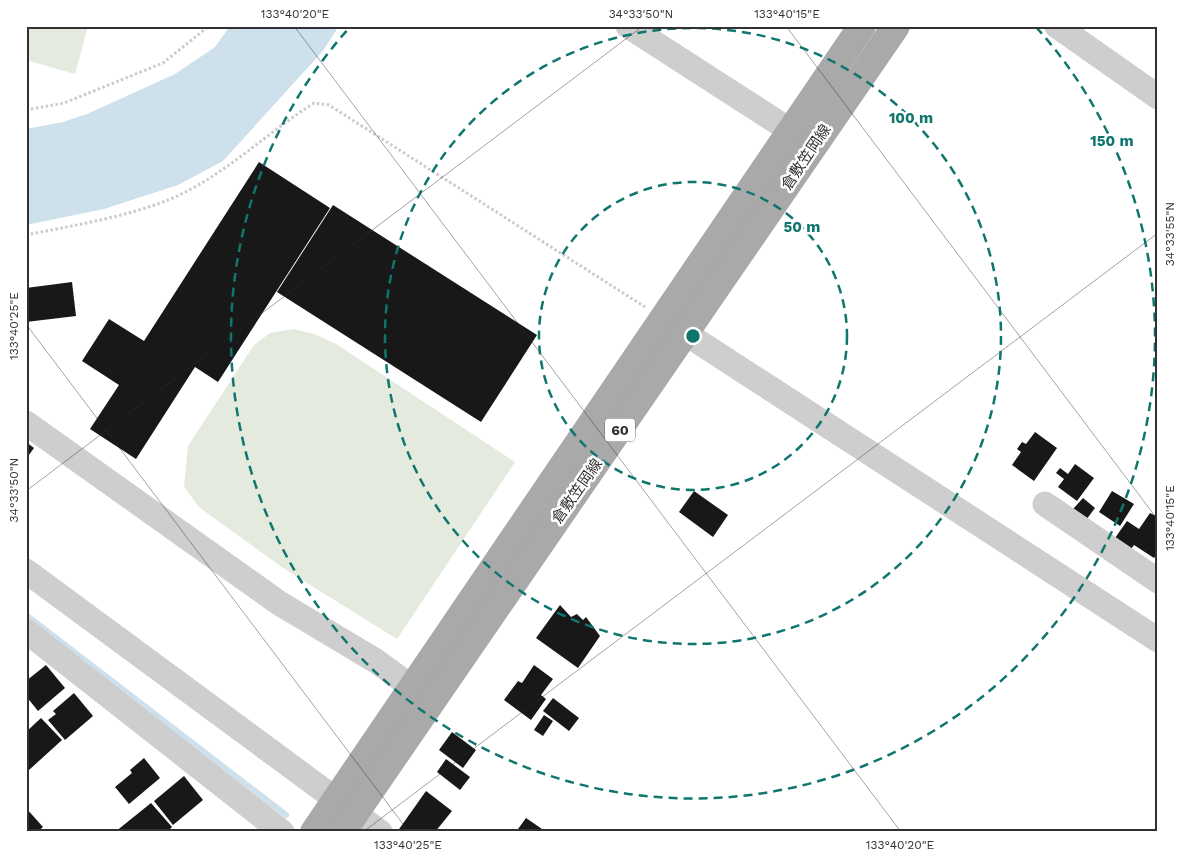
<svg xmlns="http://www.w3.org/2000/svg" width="1184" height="858" font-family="'Work Sans','Noto Sans JP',sans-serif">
	<rect width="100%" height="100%" fill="#fff"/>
	<g fill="#e4eadd">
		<polygon points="26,26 88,26 75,74 26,60"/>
		<polygon points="294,329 314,334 336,344 515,462 397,639 286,570 200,508 184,487 188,446 254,345 270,333"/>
	</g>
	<polygon fill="#cee0eb" points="230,26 339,26 322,52 223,161 178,185 104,209 26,225 26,129 63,122 87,114 175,74 215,47"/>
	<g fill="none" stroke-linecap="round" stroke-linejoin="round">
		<polyline stroke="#cee0eb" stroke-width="6" points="26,615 286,815"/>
	</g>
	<g fill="#181818">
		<polygon points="259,162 330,208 218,382 195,367 136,459 90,429 119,385 82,361 109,319 144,341"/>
		<polygon points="333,205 537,335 481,422 277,292"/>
		<polygon points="72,282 76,316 26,322 26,288"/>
		<polygon points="1035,432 1057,448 1034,481 1012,465 1021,452 1017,449 1022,442 1026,444"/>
		<polygon points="26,442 34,448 26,459"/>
		<polygon points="1075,464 1094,478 1077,501 1058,487 1064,479 1056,473 1060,468 1068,474"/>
		<polygon points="694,491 728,515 713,537 679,512"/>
		<polygon points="1112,491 1134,504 1120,526 1099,512"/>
		<polygon points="1083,498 1095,508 1086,520 1073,509"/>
		<polygon points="1150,513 1158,517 1158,553 1154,558 1134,545 1131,549 1115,538 1127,521 1139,529"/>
		<polygon points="560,605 571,617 577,614 583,620 586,617 600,636 578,668 536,638"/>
		<polygon points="46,665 65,688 38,711 26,696 26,681"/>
		<polygon points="534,665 553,679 541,695 546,699 531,720 504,700 518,681 522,683"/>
		<polygon points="74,693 93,716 65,740 48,720 56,714 53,711"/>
		<polygon points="553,698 579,718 569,731 543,711"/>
		<polygon points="544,715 553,721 543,736 534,730"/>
		<polygon points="41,718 62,740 29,770 26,767 26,732"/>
		<polygon points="452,732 476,750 463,768 439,750"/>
		<polygon points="144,758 160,778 129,804 115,787 132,773 130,770"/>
		<polygon points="446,759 470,777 460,790 437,772"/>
		<polygon points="184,776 203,800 173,825 154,801"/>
		<polygon points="426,791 452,811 435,832 397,832"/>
		<polygon points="151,803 172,827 167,832 115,832"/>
		<polygon points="26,808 43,827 37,832 26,832"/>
		<polygon points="526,818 542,829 540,832 521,832 518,829"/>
	</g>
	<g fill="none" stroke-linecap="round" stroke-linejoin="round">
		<g stroke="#cbcbcb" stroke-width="3" stroke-dasharray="2.5 2.5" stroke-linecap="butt">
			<polyline points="26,110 64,103 163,63 209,26"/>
			<path d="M 26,235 C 71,226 126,217 168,200 C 222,178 265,134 314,103 L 329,105 L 645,307"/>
		</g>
		<g stroke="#cecece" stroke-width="25">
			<polyline points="628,26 791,131 804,144"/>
			<polyline points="1057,26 1158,97"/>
			<polyline points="668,322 1158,640"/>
			<polyline points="26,423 279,603 376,661 413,688"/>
			<polyline points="1045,504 1158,581"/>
			<polyline points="26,571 380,832"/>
			<polyline points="26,631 282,832"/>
		</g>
		<g stroke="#a9a9a9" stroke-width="28">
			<polyline points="314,832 862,26"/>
			<polyline points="342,832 896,26"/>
		</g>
	</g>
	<path fill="none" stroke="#313131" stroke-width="1" stroke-opacity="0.45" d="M 294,26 L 901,832M 786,26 L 1158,520M 26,324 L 409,832M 26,491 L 643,26M 363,832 L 1158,233M 1153,832 L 1158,828"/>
	<g fill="none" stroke="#0f766e" stroke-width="2.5" stroke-dasharray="9 6">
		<circle cx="693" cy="336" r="154"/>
		<circle cx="693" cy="336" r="308"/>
		<path d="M1036 27A462 462 0 1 1 350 27"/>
	</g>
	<g text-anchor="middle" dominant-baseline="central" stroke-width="5" stroke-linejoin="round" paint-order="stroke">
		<rect fill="#fff" stroke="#6f6f6f" stroke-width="1" x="605" y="418.5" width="30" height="23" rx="4"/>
		<g font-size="14" font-weight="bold" fill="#313131">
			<text x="620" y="430">60</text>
		</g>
		<g font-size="15" fill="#313131" stroke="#fff">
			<text transform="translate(806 157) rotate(-56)">倉敷笠岡線</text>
			<text transform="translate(577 491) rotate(-55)">倉敷笠岡線</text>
		</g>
	</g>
	<circle cx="693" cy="336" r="8" fill="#0f766e" stroke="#fff" stroke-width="2.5"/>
	<g font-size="15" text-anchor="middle" font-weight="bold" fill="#0f766e" stroke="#fff" stroke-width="5" stroke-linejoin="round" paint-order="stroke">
		<text x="911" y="123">100 m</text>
		<text x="1112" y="146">150 m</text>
		<text x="802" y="232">50 m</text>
	</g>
	<rect width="1184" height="858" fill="none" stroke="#ffffff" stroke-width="55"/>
	<rect x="28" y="28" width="1128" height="802" fill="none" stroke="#313131" stroke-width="2"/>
	<g font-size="12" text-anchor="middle" fill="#313131">
		<text x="295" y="18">133°40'20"E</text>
		<text x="641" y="18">34°33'50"N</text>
		<text x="787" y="18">133°40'15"E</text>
		<text transform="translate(1170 234) rotate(-90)" y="4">34°33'55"N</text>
		<text transform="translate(14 326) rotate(-90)" y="4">133°40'25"E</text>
		<text transform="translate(14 490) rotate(-90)" y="4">34°33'50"N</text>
		<text transform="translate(1170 518) rotate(-90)" y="4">133°40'15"E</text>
		<text x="408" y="849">133°40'25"E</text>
		<text x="900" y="849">133°40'20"E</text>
	</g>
</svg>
